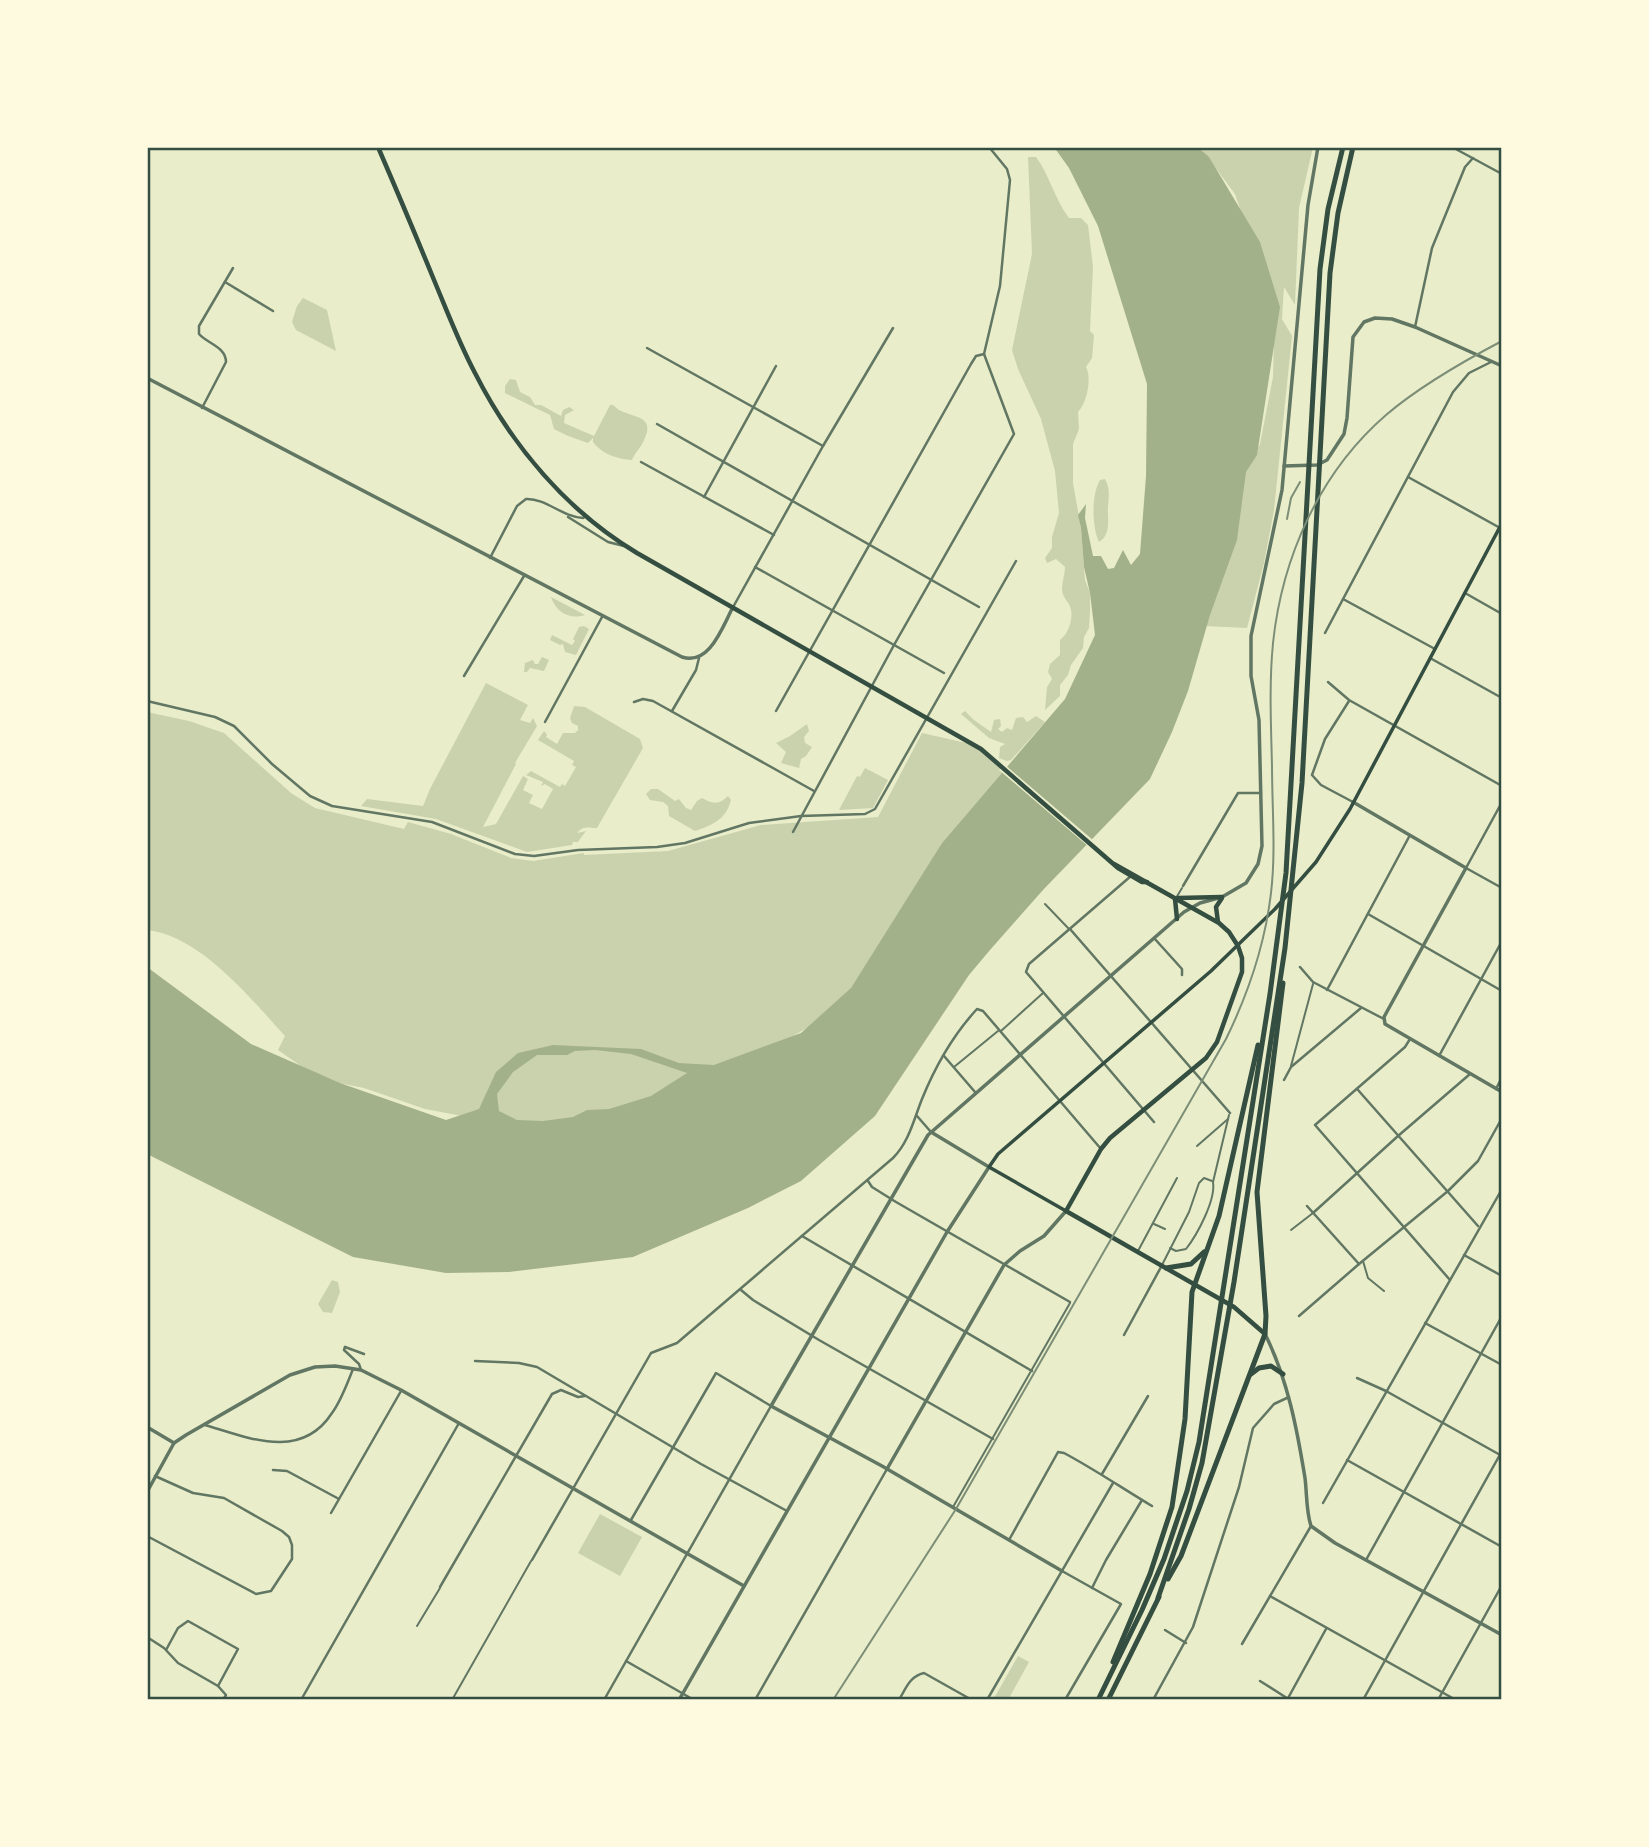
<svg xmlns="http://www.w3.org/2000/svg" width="1649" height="1847" font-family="'Open Sans',sans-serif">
	<rect width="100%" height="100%" fill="#e9edc9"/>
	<g fill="#cad2ad">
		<polygon points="1200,147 1313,147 1299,208 1295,305 1284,287 1282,319 1292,336 1274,510 1264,563 1247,628 1204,626 1240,480 1260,444 1273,377 1274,340 1246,226 1235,194"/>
		<path d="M 1028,157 L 1036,157 C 1050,176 1055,200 1069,218 L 1081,218 L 1088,225 L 1093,267 L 1090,331 L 1094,335 L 1092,358 L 1086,367 C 1092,378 1087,403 1078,412 L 1079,429 L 1073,444 L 1073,483 L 1081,528 L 1085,580 L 1090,593 L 1090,612 L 1089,628 L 1084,637 L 1083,648 L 1071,665 L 1068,675 L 1060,685 L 1060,696 L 1045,710 L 1047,687 L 1052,679 L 1048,672 L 1050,664 L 1060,655 L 1060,640 C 1068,634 1073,620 1071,610 C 1070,602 1062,598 1062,589 C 1062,582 1065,574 1065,567 L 1056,559 L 1047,563 L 1045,558 L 1052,548 L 1052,537 L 1059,513 L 1055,471 L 1041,419 L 1018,369 L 1012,350 L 1032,254 Z"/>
		<polygon points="303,298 327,310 336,351 296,330 292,322 297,306"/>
		<path d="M 510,379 L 516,380 L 520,392 L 530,397 L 535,405 L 541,405 L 561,416 L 563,410 L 569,407 L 574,410 L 565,415 L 564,423 L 594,436 L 610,405 L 613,405 C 616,407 618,410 621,411 C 637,418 655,417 644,440 C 641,448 635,452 632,460 C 617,459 602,454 593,442 L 593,438 L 588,443 L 568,436 L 554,429 L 550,415 L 505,393 L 505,386 Z"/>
		<path d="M 1105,479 C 1110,488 1109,496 1108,506 C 1107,519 1112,534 1099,542 C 1092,527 1091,495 1100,480 Z"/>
		<path d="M 551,597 L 585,615 C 569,620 556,612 551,597 Z"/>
		<polygon points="584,626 589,629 576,655 565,652 563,644 560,645 550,640 552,635 572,645 575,641 573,639 579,627"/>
		<polygon points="542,657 549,660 544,671 530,668 527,672 524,672 525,663 533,660 535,664 538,664"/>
		<path d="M 486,683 L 528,705 L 520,720 L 530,723 L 533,718 L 537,726 L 515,763 L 516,764 L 483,827 L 496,824 L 523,776 L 528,779 L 523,790 L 533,795 L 529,803 L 542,809 L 553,789 L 545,784 L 541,786 L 543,782 L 526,775 L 531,771 L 560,787 L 562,784 L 565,786 L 576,767 L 572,765 L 574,761 L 538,740 L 544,731 L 547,735 L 546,737 L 557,744 L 563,733 L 575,733 L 578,730 L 578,726 L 572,723 L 570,718 L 574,706 L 585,707 L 640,739 L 643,748 L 597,828 C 588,828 584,825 577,833 L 586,831 L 578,842 L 573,842 L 572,845 L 527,852 L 436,819 L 361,806 L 367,799 L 423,806 L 430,789 Z"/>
		<polygon points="965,711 974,720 991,732 994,720 1000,719 1001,726 998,729 1002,732 1007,728 1012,730 1016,718 1023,717 1027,722 1036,716 1045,722 1011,760 1007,761 999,758 1000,747 1005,744 989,738 961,714"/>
		<path d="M 147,712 L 189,721 L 224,733 L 291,793 L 315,808 L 404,829 L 408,822 L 451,834 L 511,858 L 533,861 L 584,853 L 584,855 L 668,851 L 761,825 L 878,817 L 922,733 L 975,745 L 1006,768 L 942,843 L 867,970 L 849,991 L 812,1025 L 716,1080 L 537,1130 L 425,1109 L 364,1088 L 339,1083 L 308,1071 L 278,1050 L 285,1036 C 251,999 201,936 147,930 Z"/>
		<polygon points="807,724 809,731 804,737 805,743 812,747 806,756 801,759 799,768 781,763 786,752 776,743 790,736"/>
		<polygon points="865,768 888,780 873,808 839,810 857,776 860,777"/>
		<path d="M 651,789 L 658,789 L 675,801 L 679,799 L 686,808 L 691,810 L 697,801 L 702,798 C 713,804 719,805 728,796 L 731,800 C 726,820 712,825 695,831 L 669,816 L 668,806 L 663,802 L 650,800 L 646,794 Z"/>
		<polygon points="332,1280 338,1282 340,1292 332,1313 323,1312 318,1304"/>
		<polygon points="600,1514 642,1537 620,1576 578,1553"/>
		<polygon points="1018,1656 1029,1662 1008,1700 993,1700"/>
	</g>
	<path fill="#a3b18a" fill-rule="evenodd" d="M 1054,147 L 1198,147 L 1209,157 L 1260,242 L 1280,307 L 1257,455 L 1246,472 L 1237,540 L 1210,615 L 1188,691 L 1172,732 L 1150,779 L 1043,890 L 990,950 L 969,975 L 875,1116 L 801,1181 L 748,1208 L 633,1257 L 509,1272 L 446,1273 L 353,1257 L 147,1154 L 147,967 L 251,1044 L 340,1083 L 446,1120 L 479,1109 L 496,1072 L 518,1053 L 553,1045 L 641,1049 L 679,1063 L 714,1065 L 801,1033 L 851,988 L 942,843 L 1065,699 L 1095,635 L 1090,593 L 1084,567 L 1081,528 L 1078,515 L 1086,504 L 1085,518 L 1093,556 L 1101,556 L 1108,569 L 1114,568 L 1123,550 L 1131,565 L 1140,554 L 1146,476 L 1147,384 L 1098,226 L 1069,168 ZM 595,1050 L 631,1054 L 687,1073 L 651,1096 L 609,1109 L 587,1110 L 573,1117 L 543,1121 L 517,1120 L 499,1111 L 497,1094 L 513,1072 L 537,1055 L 567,1055 L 575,1051 Z"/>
	<polygon fill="#e9edc9" points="1004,764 1094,841 1089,847 999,770"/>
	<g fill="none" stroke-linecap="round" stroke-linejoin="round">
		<g stroke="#617663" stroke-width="2">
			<polyline points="1176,898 1182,888"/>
			<polyline points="1045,904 1069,929"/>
			<polyline points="1001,1031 1043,993"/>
			<polyline points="1291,1066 1313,984"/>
			<polyline points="954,1067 998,1031"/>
			<polyline points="1197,1146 1228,1119"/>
			<polyline points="1154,1224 1165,1229"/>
			<polyline points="1291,1230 1313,1213"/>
			<path d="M 1170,1248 L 1176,1251 L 1186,1249 C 1197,1235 1216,1200 1213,1182 L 1229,1115"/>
			<polyline points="1138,1251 1177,1178"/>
			<polyline points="1363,1261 1368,1278 1384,1291"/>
			<polyline points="1162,1265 1189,1212 1199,1183 1204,1178 1212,1181"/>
			<polyline points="953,1507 1070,1303"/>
			<polyline points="417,1626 440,1588"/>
			<polyline points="452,1700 531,1561"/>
		</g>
		<g stroke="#617663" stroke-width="2.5">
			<polyline points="1452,147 1502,174"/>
			<polyline points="225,282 273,311"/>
			<polyline points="1415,327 1432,248 1465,167 1473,158"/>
			<polyline points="647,348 823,446"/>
			<path d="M 202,408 L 226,362 C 226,347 208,344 199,334 L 199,326 L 233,268"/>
			<polyline points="657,424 979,607"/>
			<polyline points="641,462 774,535"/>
			<polyline points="1408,477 1502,529"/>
			<polyline points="704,497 776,366"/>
			<polyline points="568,517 608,542 624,546"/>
			<path d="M 490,558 L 517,506 L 526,499 C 546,498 562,517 583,518 L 586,516"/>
			<polyline points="755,567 944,673"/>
			<polyline points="1465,593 1502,614"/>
			<polyline points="1343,599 1435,649"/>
			<polyline points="732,609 823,446 893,328"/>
			<polyline points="1325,633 1453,392 1469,373 1491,362"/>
			<polyline points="1430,658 1502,698"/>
			<polyline points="464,676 524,576"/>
			<polyline points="1328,682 1349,700 1502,786"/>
			<polyline points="147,701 215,717 234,726 272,764 310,796 332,806 432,822 515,854 534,856 578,850 657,847 685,843 749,823 801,816 865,814 875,809 1016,561"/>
			<polyline points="1349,701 1325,739 1312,775 1321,785 1353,802"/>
			<polyline points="634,702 643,699 653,701 814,791"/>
			<polyline points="672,711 696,670 699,658"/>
			<polyline points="776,711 971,364 976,356 984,354"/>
			<polyline points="545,722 602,617"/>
			<polyline points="1502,802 1466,868 1502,888"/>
			<polyline points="793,832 894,645 1014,434 984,354 1000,286 1010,180 1007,169 989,147"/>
			<polyline points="1131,876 1029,964 1026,972 1154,1122"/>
			<polyline points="1183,886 1238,793 1261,793"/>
			<polyline points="1368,914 1502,991"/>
			<polyline points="1070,929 1230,1113"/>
			<polyline points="1154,938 1182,969 1182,975"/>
			<polyline points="1300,967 1313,982 1384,1019"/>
			<polyline points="1327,990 1410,835"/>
			<polyline points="1410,1039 1405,1047 1315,1125 1450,1280"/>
			<polyline points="944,1056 975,1092"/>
			<polyline points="1439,1056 1502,941"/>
			<polyline points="1284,1080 1291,1067 1361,1008"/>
			<polyline points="1496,1089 1502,1077"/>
			<polyline points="1358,1090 1478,1226"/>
			<polyline points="917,1116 931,1132"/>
			<polyline points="868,1181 872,1187 896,1202 1070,1302"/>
			<polyline points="1307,1206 1359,1264"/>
			<polyline points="1313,1213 1398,1136 1470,1074"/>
			<polyline points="802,1236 1032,1371"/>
			<polyline points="1464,1255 1502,1276"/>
			<polyline points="741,1290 753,1300 819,1340 993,1439"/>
			<polyline points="1299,1316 1359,1264 1448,1191 1478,1161 1502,1118"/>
			<polyline points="1425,1323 1502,1365"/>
			<polyline points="1124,1335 1161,1267"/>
			<polyline points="345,1347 344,1350 359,1364 361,1370"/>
			<polyline points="345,1347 364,1354"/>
			<polyline points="475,1361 519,1363 537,1367 701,1464 787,1511"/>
			<polyline points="1357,1378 1386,1391 1502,1456"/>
			<path d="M 205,1425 C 249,1438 301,1461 332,1413 C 341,1401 347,1384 353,1369"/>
			<polyline points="1347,1460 1502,1547"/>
			<polyline points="273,1470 287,1471 339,1499"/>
			<polyline points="1102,1474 1148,1396"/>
			<polyline points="1323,1503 1502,1189"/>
			<polyline points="331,1513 401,1391"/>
			<polyline points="147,1536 256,1594 271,1591 292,1559 292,1545 289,1537 282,1531 224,1498 193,1493 155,1476"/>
			<path d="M 1009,1540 L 1058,1452 L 1064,1453 C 1094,1469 1122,1488 1152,1506"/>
			<path d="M 532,1560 L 651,1353 L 677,1343 L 893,1158 C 909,1142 914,1119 922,1099 C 935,1067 954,1034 977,1009 L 983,1011 L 1101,1149"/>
			<polyline points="1366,1560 1502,1316"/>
			<polyline points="1062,1571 1121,1604 1065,1700"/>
			<polyline points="440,1587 552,1394 561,1390 578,1397 585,1396"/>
			<polyline points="1092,1588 1106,1560 1142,1500"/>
			<polyline points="1270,1596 1456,1700"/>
			<polyline points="1165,1630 1186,1643"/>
			<polyline points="147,1637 164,1648 178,1663 218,1686 238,1649 188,1621 178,1628 166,1650"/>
			<polyline points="1242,1644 1311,1526"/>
			<polyline points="626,1661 694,1700"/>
			<polyline points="1260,1681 1290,1700"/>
			<polyline points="218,1686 226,1695 223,1700"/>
			<polyline points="301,1700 459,1423"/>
			<polyline points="377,1700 378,1699"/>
			<polyline points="604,1700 771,1406 716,1373 631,1520"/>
			<polyline points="755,1700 887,1469"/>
			<path d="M 899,1700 C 906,1688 910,1676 924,1673 L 972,1700"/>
			<polyline points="987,1700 1113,1483"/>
			<polyline points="1153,1700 1193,1627 1239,1487 1253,1428 1274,1404 1289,1397"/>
			<polyline points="1287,1700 1326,1629"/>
			<polyline points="1363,1700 1502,1451"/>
			<polyline points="1438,1700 1502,1585"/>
		</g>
		<g stroke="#617663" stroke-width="3.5">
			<path d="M 147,378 L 682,657 C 709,666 722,628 732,609"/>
			<polyline points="1284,466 1317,465 1327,460 1344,434 1347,418 1353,337 1364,322 1375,318 1392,319 1415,327 1502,366"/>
			<polyline points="1353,802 1466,868 1384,1017 1385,1024 1502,1092"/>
			<path d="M 1266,1336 C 1288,1381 1297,1429 1305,1478 C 1307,1494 1306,1511 1311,1526 L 1335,1543 L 1502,1635"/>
			<polyline points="147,1427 174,1443"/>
			<polyline points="887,1469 1004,1265 1020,1251 1044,1236 1066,1211"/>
			<polyline points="147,1492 174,1443 186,1435 290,1375 315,1367 335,1366 361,1370 401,1390 744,1586"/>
			<polyline points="1062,1571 882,1466 771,1406 928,1135 1184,912 1200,903 1222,897 1246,883 1258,864 1262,846 1259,720 1251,676 1251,636 1282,490 1308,205 1318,147"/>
			<polyline points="679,1700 947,1232 989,1167 931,1132"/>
		</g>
		<polyline stroke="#344e41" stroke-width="3.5" points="1066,1211 989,1167 998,1154 1211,971 1275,909 1316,862 1350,809 1502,523"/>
		<g stroke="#344e41" stroke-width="4.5">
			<path d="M 378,147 C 397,191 416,236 434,280 C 447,311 459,343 475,373 C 512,446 567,511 637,553 L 981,749 L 1118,868 L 1142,882 L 1147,882"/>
			<polyline points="1114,864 1219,923 1229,932 1238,946 1242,958 1242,972 1217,1042 1206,1058 1110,1138 1101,1149 1066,1211 1234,1307 1265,1334"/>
			<polyline points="1178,898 1222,897"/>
			<polyline points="1175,899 1177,919"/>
			<polyline points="1218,922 1216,907 1222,898"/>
		</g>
		<g stroke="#344e41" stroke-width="5">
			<polyline points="1166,1268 1191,1264 1204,1252"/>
			<polyline points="1251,1374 1259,1368 1271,1366 1283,1374"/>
			<polyline points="1168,1579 1181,1556 1265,1334 1266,1316 1257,1192 1283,983"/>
			<polyline points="1158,1598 1189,1509 1202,1463 1234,1282 1285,948 1302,783 1330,273 1338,213 1353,147"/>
			<polyline points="1113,1662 1150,1574 1172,1507 1185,1419 1192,1292 1219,1216 1258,1045"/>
			<polyline points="1098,1700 1142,1610 1164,1559 1187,1491 1199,1442 1270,994 1286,873 1320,269 1328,209 1343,147"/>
			<polyline points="1108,1700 1159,1597"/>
		</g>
		<g stroke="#7c8e77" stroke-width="2">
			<polyline points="1287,519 1291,498 1300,482"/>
			<path d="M 833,1700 L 956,1509 L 1226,1039 C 1248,994 1265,944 1271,893 C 1276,851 1272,808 1272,766 C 1271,725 1269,684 1273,643 C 1282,558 1319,473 1386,415 C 1420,386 1462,362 1502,341"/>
		</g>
	</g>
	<rect width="1649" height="1847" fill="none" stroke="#fefae0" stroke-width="298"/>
	<rect x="149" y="149" width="1351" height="1549" fill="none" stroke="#344e41" stroke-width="2.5"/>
</svg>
